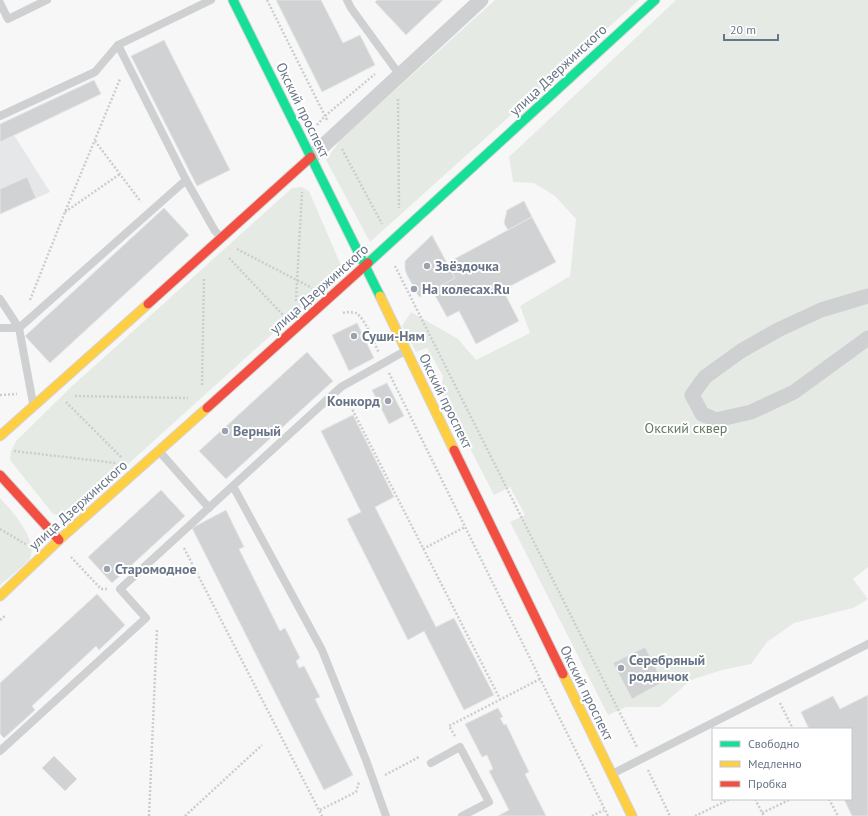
<svg xmlns="http://www.w3.org/2000/svg" width="868" height="816" font-family="'PT Sans',sans-serif">
	<rect width="100%" height="100%" fill="#f7f7f7"/>
	<polygon fill="#e6e7e8" points="14,135 50,192 0,214 0,142"/>
	<g fill="#e6eae5">
		<polygon points="495,0 639,0 370,242 326,160 341,139"/>
		<polygon points="676,0 868,0 868,567 853,579 868,599 853,608 794,623 767,642 751,664 722,670 691,680 660,707 626,707 608,715 510,522 525,515 510,487 494,495 441,392 443,376 427,348 416,352 402,326 411,312 458,339 476,360 530,333 520,306 570,276 576,219 555,196 534,183 513,182 509,157"/>
		<polygon points="302,187 309,191 343,270 74,513 64,516 53,514 10,460 11,451 16,441 70,388 292,188"/>
		<path d="M 0,498 C 12,511 40,541 29,560 C 25,565 6,580 0,585 Z"/>
	</g>
	<g fill="#d1d2d3" stroke="#e6e6e6">
		<polygon points="276,0 321,0 343,43 360,35 375,65 322,92"/>
		<polygon points="377,0 443,0 406,35 375,2"/>
		<polygon points="164,40 230,170 197,186 131,56"/>
		<polygon points="94,80 101,94 0,142 0,124"/>
		<polygon points="27,177 36,198 0,214 0,189"/>
		<polygon points="524,201 532,217 508,230 504,223 507,210"/>
		<polygon points="164,208 189,235 50,363 25,336"/>
		<polygon points="532,217 556,262 503,290 519,321 476,344 459,311 447,317 432,290 455,278 447,263"/>
		<polygon points="432,235 455,278 419,297 407,275 405,269 405,261"/>
		<polygon points="357,323 374,358 349,371 332,335"/>
		<polygon points="307,352 333,381 226,479 199,451"/>
		<polygon points="387,383 404,416 389,424 372,390"/>
		<polygon points="353,415 394,497 375,507 436,627 454,618 494,695 464,710 424,631 408,640 347,519 361,512 321,431"/>
		<polygon points="161,490 185,516 112,583 88,557"/>
		<polygon points="226,510 244,547 239,549 280,631 285,628 300,658 296,661 299,668 304,666 320,697 315,699 353,775 324,790 192,528"/>
		<polygon points="97,594 125,625 99,650 96,646 32,706 35,710 4,738 0,734 0,683"/>
		<polygon points="645,647 663,682 632,699 613,663"/>
		<polygon points="868,695 868,816 852,816 844,799 851,799 851,729 809,729 801,712 833,696 840,709"/>
		<polygon points="498,708 503,717 500,718 504,725 506,724 529,772 525,774 546,816 498,816 509,810 489,771 493,769 487,755 482,757 465,724"/>
		<polygon points="54,756 77,779 65,791 42,768"/>
	</g>
	<g fill="none" stroke-linecap="round" stroke-linejoin="round">
		<g stroke="#d4d5d6" stroke-width="11">
			<g id="fast">
				<polyline points="233,0 380,296"/>
				<polyline points="368,263 655,0"/>
			</g>
		</g>
		<g stroke="#d4d5d6" stroke-width="11">
			<g id="slow">
				<polyline points="380,296 454,450"/>
				<polyline points="0,436 148,304"/>
				<polyline points="0,596 59,540 207,408"/>
				<polyline points="563,674 632,816"/>
			</g>
		</g>
		<g stroke="#d4d5d6" stroke-width="11">
			<g id="jam">
				<polyline points="148,304 311,157"/>
				<polyline points="207,408 368,263"/>
				<polyline points="454,450 563,674"/>
				<polyline points="0,475 59,540"/>
			</g>
		</g>
		<g stroke="#cccdce" stroke-width="2.5" stroke-dasharray="2 2" stroke-linecap="butt">
			<polyline points="267,0 327,120"/>
			<polyline points="398,99 399,208"/>
			<polyline points="317,125 325,116 375,74"/>
			<polyline points="95,141 141,202"/>
			<polyline points="342,149 382,224"/>
			<polyline points="65,212 120,174"/>
			<polyline points="237,249 312,288"/>
			<polyline points="229,258 283,315"/>
			<polyline points="395,266 637,747"/>
			<polyline points="30,300 65,212 120,79"/>
			<polyline points="296,301 302,192"/>
			<path d="M 343,313 C 346,312 353,312 356,313 C 365,318 374,343 379,353"/>
			<polyline points="389,373 608,816"/>
			<polyline points="202,385 204,278"/>
			<polyline points="0,395 17,394"/>
			<polyline points="75,396 188,398"/>
			<polyline points="347,399 500,699"/>
			<polyline points="66,402 122,458"/>
			<polyline points="14,451 116,463"/>
			<polyline points="0,529 27,545"/>
			<polyline points="184,548 322,816"/>
			<polyline points="423,549 465,527"/>
			<polyline points="71,557 101,589 107,589"/>
			<polyline points="0,620 6,615"/>
			<polyline points="780,703 793,729"/>
			<polyline points="455,736 449,726 540,679"/>
			<polyline points="648,770 670,816"/>
			<polyline points="385,775 419,757"/>
			<polyline points="755,799 764,816"/>
			<polyline points="829,799 838,816"/>
			<polyline points="320,810 356,792 359,782"/>
			<polyline points="762,813 791,799"/>
			<polyline points="149,816 157,629"/>
			<polyline points="185,816 262,745"/>
			<polyline points="592,816 604,810"/>
			<polyline points="695,816 730,799"/>
		</g>
		<g stroke="#cfd0d2" stroke-width="8">
			<polyline points="347,0 351,8 399,74"/>
			<polyline points="0,3 8,19 47,0"/>
			<polyline points="0,116 95,72 118,45 211,0"/>
			<polyline points="186,180 215,231 221,237"/>
			<polyline points="0,299 19,328 33,403"/>
			<polyline points="0,328 19,328 186,180 118,45"/>
			<polyline points="159,451 209,508"/>
			<polyline points="233,486 322,650 366,760 386,816"/>
			<polyline points="0,751 146,618 120,589 341,387 405,351"/>
			<polyline points="431,763 460,747 489,802 462,816"/>
			<polyline points="612,774 868,644"/>
		</g>
		<g stroke="#cfd0d2" stroke-width="15">
			<polyline points="311,157 481,0"/>
			<polyline points="868,296 821,310 778,330 741,351 705,377 692,395 702,414 716,420 751,412 794,392 868,338"/>
		</g>
		<use href="#fast" stroke="#16e098" stroke-width="9"/>
		<use href="#slow" stroke="#ffcf43" stroke-width="9"/>
		<use href="#jam" stroke="#f24e42" stroke-width="9"/>
	</g>
	<g fill="#9aa2ae" stroke="#fff" stroke-width="1.5">
		<circle cx="427" cy="266" r="4"/>
		<circle cx="414" cy="289" r="4"/>
		<circle cx="354" cy="336" r="4"/>
		<circle cx="388" cy="401" r="4"/>
		<circle cx="225" cy="431" r="4"/>
		<circle cx="107" cy="569" r="4"/>
		<circle cx="621" cy="668" r="4"/>
	</g>
	<g text-anchor="middle" dominant-baseline="central" stroke-width="4" stroke-linejoin="round" paint-order="stroke">
		<g font-size="14" fill="#687587" stroke="#fff">
			<text transform="translate(558 70) rotate(-43)">улица Дзержинского</text>
			<text transform="translate(303 110) rotate(64)">Окский проспект</text>
			<text transform="translate(319 289) rotate(-42)">улица Дзержинского</text>
			<text transform="translate(446 401) rotate(64)">Окский проспект</text>
			<text transform="translate(78 505) rotate(-42)">улица Дзержинского</text>
			<text transform="translate(587 693) rotate(64)">Окский проспект</text>
		</g>
		<g font-size="14" font-weight="bold" fill="#687587" stroke="#fff" text-anchor="start">
			<text x="435" y="266">Звёздочка</text>
			<text x="422" y="289">На колесах.Ru</text>
			<text x="362" y="336">Суши-Ням</text>
			<text x="380" y="401" text-anchor="end">Конкорд</text>
			<text x="233" y="431">Верный</text>
			<text x="115" y="569">Старомодное</text>
			<text x="629" y="660">Серебряный<tspan x="629" dy="16">родничок</tspan></text>
		</g>
		<g font-size="14" fill="#657963" stroke="#fff">
			<text x="686" y="428">Окский сквер</text>
		</g>
	</g>
	<rect x="712" y="728" width="140" height="72" fill="#ffffff" stroke="#c3c8cf"/>
	<rect x="720" y="741" width="20" height="6" fill="#16e098" stroke="#c3c8cf"/>
	<text x="748" y="748" font-size="12" fill="#687587">Свободно</text>
	<rect x="720" y="761" width="20" height="6" fill="#ffcf43" stroke="#c3c8cf"/>
	<text x="748" y="768" font-size="12" fill="#687587">Медленно</text>
	<rect x="720" y="781" width="20" height="6" fill="#f24e42" stroke="#c3c8cf"/>
	<text x="748" y="788" font-size="12" fill="#687587">Пробка</text>
	<path d="M724 34v6h54v-6" fill="none" stroke="#687587" stroke-width="2"/>
	<text x="730" y="34" font-size="12" fill="#687587" stroke="#ffffff" stroke-width="3" paint-order="stroke">20 m</text>
</svg>
